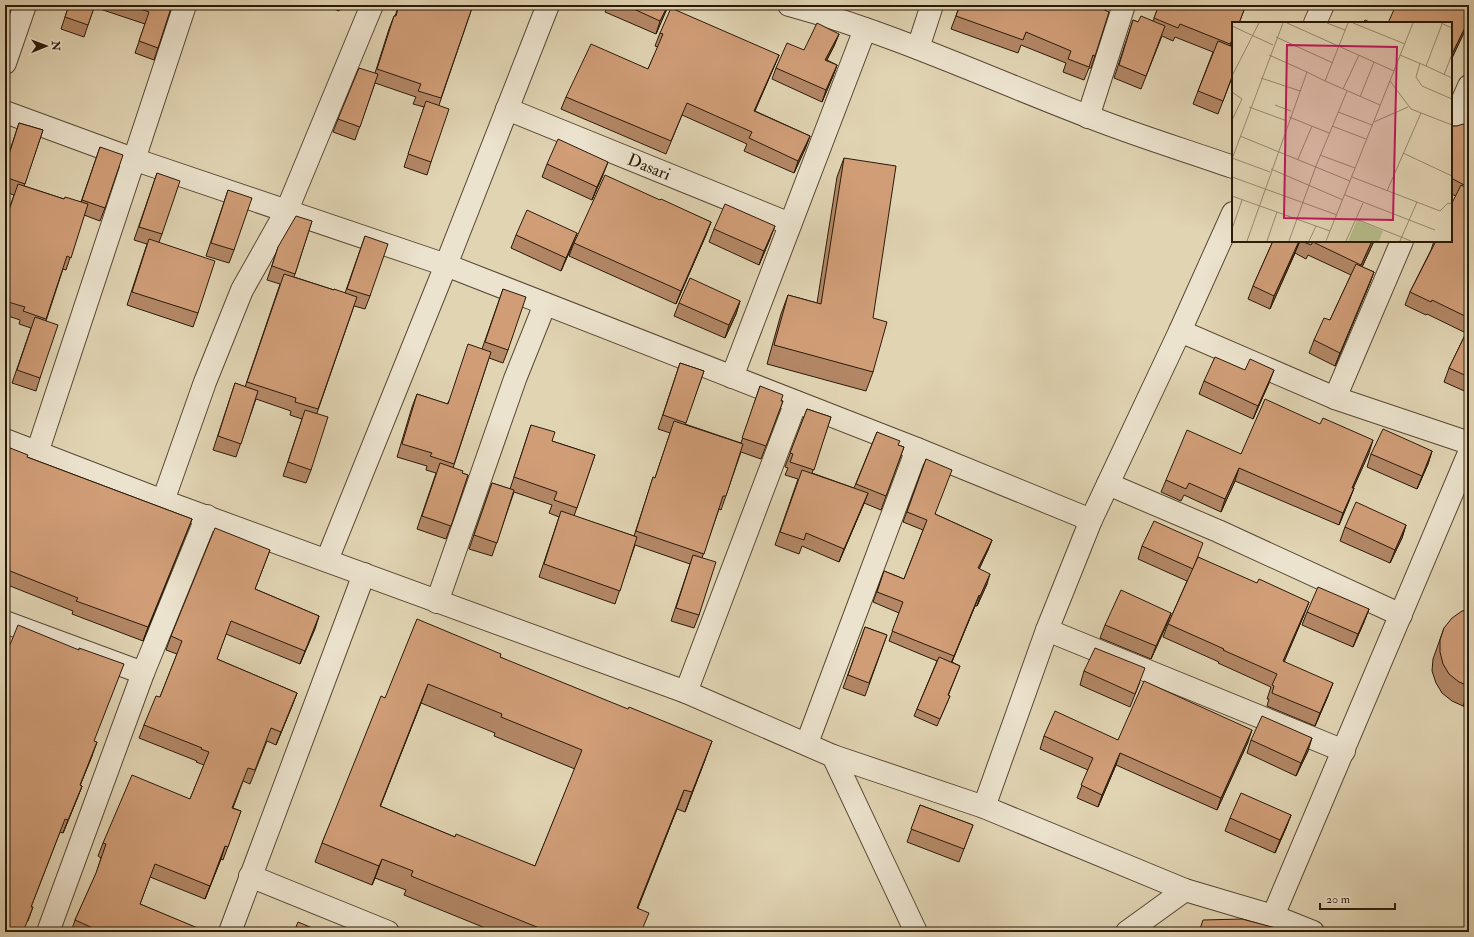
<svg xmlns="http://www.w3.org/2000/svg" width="1474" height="937" font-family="'IM FELL Double Pica',serif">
	<rect width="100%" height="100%" fill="#e1d4b3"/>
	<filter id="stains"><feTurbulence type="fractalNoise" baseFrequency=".005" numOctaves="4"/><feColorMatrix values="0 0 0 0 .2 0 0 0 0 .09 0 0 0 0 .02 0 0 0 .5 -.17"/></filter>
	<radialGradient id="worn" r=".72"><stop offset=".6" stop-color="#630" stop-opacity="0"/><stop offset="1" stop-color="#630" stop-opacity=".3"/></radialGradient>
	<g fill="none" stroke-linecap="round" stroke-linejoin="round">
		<g stroke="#584834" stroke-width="24">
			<g id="minor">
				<path d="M 789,5 C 892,33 988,78 1087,116 C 1135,135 1184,150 1233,167"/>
				<polyline points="1315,23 1323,5"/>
				<polyline points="918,48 932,5"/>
				<polyline points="5,63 25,5"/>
				<polyline points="507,109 790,224"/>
				<polyline points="5,112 133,159 446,265 917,449 1091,520"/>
				<polyline points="1088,117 1124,5"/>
				<polyline points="1451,127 1469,86"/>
				<polyline points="1180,331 1233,213"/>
				<polyline points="732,377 865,29"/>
				<polyline points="1335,398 1402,241"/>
				<path d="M 37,453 C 87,304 135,154 185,5"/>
				<polyline points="1108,484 1218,531 1401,615"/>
				<polyline points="163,501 205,382 242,290 287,210 372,5"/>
				<polyline points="437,602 515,379 545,304"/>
				<polyline points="5,622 143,673"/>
				<polyline points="1047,630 1344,751"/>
				<polyline points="686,692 796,402"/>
				<polyline points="807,743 917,449"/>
				<polyline points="984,807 1047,630 1091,520 1180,331 1335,398 1469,443"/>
				<polyline points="250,876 388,932"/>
				<polyline points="1273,916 1469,453"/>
				<polyline points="48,932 143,673 207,516"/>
				<polyline points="230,932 364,574"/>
			</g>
		</g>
		<g stroke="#584834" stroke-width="24">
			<g id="tertiary">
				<polyline points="5,440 163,501 686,692 833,756 984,807 1185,890 1273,916 1313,932"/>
				<polyline points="327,560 446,265 548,5"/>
				<polyline points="833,756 916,932"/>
				<polyline points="1127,932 1185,890"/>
			</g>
		</g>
		<use href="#minor" stroke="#ece3ce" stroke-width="22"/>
		<use href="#tertiary" stroke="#ece3ce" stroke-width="22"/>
	</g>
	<g fill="#b38766" stroke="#2a1a09" fill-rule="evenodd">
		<polygon points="69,5 172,5 154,60 135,53 145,24 94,7 84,37 61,29"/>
		<polygon points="324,5 342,5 339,11"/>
		<polygon points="399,5 473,5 439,105 431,162 427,175 404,167 424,107 413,104 416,97 375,83 355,140 333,132 338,119 375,73 389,29 394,16 395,16"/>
		<polygon points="608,5 668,5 656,34 605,12"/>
		<polygon points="890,5 897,5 897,7"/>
		<polygon points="960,5 1095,56 1091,68 1089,68 1084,80 1063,72 1066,63 1021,45 1018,53 951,29"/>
		<polygon points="1159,5 1246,5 1230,46 1233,47 1233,75 1218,114 1193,104 1213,52 1175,37 1173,41 1162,36 1141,89 1114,78 1133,20 1138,22 1153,21"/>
		<polygon points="1469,5 1469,22 1451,60 1451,23"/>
		<polygon points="660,33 779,55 774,67 755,111 810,136 805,149 794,173 744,151 747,144 682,115 666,154 561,109 566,97 648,69 658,47 655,46"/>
		<polygon points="839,34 834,46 827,60 837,65 833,76 822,102 772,79 776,68 804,50"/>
		<polygon points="19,123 43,130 24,186 64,199 81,202 100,147 105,208 100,221 84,215 66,270 63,269 46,321 40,378 36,391 12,383 31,328 19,324 20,320 5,315 5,221 14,195 5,192 5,165"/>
		<polygon points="1451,126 1468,127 1469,126 1469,187 1468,189 1469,189 1469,393 1444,382 1449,368 1466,333 1427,314 1426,315 1405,305 1410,292 1431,250 1434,241 1451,241 1456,196 1451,194"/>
		<polygon points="844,158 873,372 866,391 767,364 781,314 788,295 817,303 837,177"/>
		<polygon points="547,164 603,175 592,200 542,177"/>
		<polygon points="157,173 162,234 159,242 198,313 193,327 127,305 147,244 134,240"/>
		<polygon points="228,190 234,250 229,263 206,256"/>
		<polygon points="660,200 711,222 706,235 676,304 569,256 574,243"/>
		<polygon points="312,221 294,277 334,290 345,293 365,236 370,296 365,309 354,306 317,413 311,470 306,483 283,476 302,419 290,415 291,411 256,399 236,457 213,450 235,383 245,387 280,284 267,280 278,247"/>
		<polygon points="714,229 770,239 759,265 709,242"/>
		<polygon points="516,235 572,246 561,271 511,248"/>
		<polygon points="1273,241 1374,241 1362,267 1374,272 1369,285 1335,366 1309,353 1314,340 1330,320 1351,275 1308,255 1306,259 1295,253 1270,309 1248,299 1253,286"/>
		<polygon points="503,289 508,350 503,363 489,358 453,468 462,473 468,475 446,539 417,529 436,473 426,470 427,466 397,457 412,407 417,394 447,404 482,349"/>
		<polygon points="740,301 736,314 725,338 674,316 679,303"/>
		<polygon points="680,363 704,371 685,424 741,443 760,386 781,401 783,401 761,459 741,452 721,510 719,509 702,558 699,615 694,628 671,621 690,564 635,545 615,604 539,577 559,517 549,513 552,505 514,492 492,556 469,549 492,483 510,489 531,425 552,441 595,455 574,516 634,536 649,490 653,477 655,478 670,433 658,429"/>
		<polygon points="1204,381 1269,383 1253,419 1199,394"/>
		<polygon points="807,409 831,417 812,473 854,488 877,432 898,445 904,447 881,510 864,503 839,562 802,546 799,554 775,545 798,479 785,475 788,468 785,467"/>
		<polygon points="5,446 27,457 192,519 143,641 72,614 73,611 5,584"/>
		<polygon points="1432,451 1428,464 1417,489 1367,467 1371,454"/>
		<polygon points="1369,453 1353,488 1354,488 1349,501 1339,525 1235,481 1221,512 1184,495 1181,501 1161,492 1166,480 1241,454"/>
		<polygon points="926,459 935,514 992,540 988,550 979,569 987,584 977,606 975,606 952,662 960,666 948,696 950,696 947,703 937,726 914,716 937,661 889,641 899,613 873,602 884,571 904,579 923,530 903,522"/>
		<polygon points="1406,525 1402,538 1390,563 1340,541 1345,527"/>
		<polygon points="1142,546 1198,557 1304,615 1284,661 1328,696 1315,726 1267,706 1269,699 1267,699 1271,687 1218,663 1219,662 1163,637 1168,624 1187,581 1138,559"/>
		<polygon points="270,550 255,589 319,616 300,664 226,634 217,659 297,693 292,706 276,745 267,741 250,784 243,781 233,808 241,811 223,860 221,859 205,899 150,877 140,904 205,932 71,932 75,920 96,874 101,858 98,856 103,843 190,799 204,765 196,762 197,761 139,738 144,725 160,697 177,654 166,650 171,636"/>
		<polygon points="1369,609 1364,622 1353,647 1302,625 1307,612"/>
		<polygon points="1469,610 1469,706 1463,706 1452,701 1442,693 1436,683 1432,671 1433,659 1444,628"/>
		<polygon points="1171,613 1166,626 1151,659 1100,638 1105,625"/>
		<polygon points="865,627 887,635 865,696 843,688"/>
		<path d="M 500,657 L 705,760 L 685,812 L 677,809 L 638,908 L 642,932 L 495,932 L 404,895 L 406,890 L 375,878 L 372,885 L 315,862 L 322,843 L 385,698 ZM 421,703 L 495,733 L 494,736 L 575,769 L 535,866 L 455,837 L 380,806 Z"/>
		<polygon points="1084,671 1140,682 1130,707 1080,685"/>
		<polygon points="1044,736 1118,740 1248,742 1217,810 1116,765 1098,807 1077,798 1088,770 1040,749"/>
		<polygon points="1251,740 1308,751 1296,776 1247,753"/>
		<polygon points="94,741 92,756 80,785 82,786 77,799 63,833 60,832 31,907 33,907 28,921 5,932"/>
		<polygon points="920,805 973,825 959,862 907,842"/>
		<polygon points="1291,815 1286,828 1275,853 1225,831 1230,818"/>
	</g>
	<g fill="#926e53" stroke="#2a1a09">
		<polygon points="668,5 667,9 656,34 660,21"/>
		<polygon points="1469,19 1469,22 1451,60 1453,52"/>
		<polygon points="839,34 834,46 821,71 825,60"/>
		<polygon points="779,55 774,67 749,123 754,111"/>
		<polygon points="837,65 833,76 822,102 826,90"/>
		<polygon points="810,136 805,149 794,173 798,161"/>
		<polygon points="608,162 603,175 592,200 597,187"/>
		<polygon points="711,222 706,235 676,304 681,291"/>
		<polygon points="775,226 770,239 759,265 764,251"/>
		<polygon points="577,233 572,246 561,271 566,258"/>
		<polygon points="1300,241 1295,253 1270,309 1274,296"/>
		<polygon points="1372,241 1374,241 1357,278 1361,265"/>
		<polygon points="1374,272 1369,285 1335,366 1340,353"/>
		<polygon points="740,301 736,314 725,338 729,325"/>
		<polygon points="1274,370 1269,383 1253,419 1258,406"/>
		<polygon points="1373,440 1369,453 1348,500 1352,488"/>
		<polygon points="1432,451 1428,464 1417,489 1422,476"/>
		<polygon points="1239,468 1235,481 1221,512 1225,499"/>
		<polygon points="1354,488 1349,501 1339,525 1343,513"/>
		<polygon points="868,493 863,506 839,562 844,549"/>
		<polygon points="192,519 187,532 143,641 148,627"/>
		<polygon points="1406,525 1402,538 1390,563 1395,550"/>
		<polygon points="992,540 988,550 975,578 978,568"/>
		<polygon points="990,574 987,584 977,606 980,596"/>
		<polygon points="979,595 975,606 950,666 954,656"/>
		<polygon points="1309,602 1304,615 1279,674 1283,661"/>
		<polygon points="1369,609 1364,622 1353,647 1358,634"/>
		<polygon points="1171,613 1166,626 1151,659 1156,646"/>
		<polygon points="319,616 315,629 300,664 305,651"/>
		<polygon points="1333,683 1328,696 1315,726 1320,713"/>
		<polygon points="428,684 421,703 373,825 380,806"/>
		<polygon points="1469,690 1469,706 1463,706"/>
		<polygon points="297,693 292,706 276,745 281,732"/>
		<polygon points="1252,730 1248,742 1217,810 1221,798"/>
		<polygon points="1312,738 1308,751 1296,776 1301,763"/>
		<polygon points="712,741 705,760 685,812 692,792"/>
		<polygon points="97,742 92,756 75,798 80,785"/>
		<polygon points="1120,753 1116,765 1098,807 1102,795"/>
		<polygon points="82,786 77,799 63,833 68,820"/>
		<polygon points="684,790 677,809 630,927 637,908"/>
		<polygon points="1291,815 1286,828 1275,853 1280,840"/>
		<polygon points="225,846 221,859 205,899 210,886"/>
		<polygon points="382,859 375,878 372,885 379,866"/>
	</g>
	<g fill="#d09d77" stroke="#2a1a09" fill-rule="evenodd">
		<polygon points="69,5 95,5 88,25 65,17"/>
		<polygon points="130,5 172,5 158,48 139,41 149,12"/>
		<polygon points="399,5 473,5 441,98 418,91 421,84 377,69 394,16 396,16"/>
		<polygon points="625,5 668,5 660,21"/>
		<polygon points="960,5 1093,5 1109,12 1095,56 1093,55 1089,67 1068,59 1071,51 1026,32 1023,40 956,16"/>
		<polygon points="1159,5 1246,5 1239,23 1233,23 1233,38 1230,44 1180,24 1178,28 1154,18"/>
		<polygon points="1396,5 1469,5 1469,19 1453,52 1451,51 1451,23 1388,23"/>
		<polygon points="671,8 779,55 754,111 810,136 798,161 749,138 752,132 687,103 671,141 566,97 591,44 648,69 663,34 660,33"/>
		<polygon points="1141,16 1165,26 1146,76 1119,65 1133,20 1138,22"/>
		<polygon points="1365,20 1372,23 1363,23"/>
		<polygon points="817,23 839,34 825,60 837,65 826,90 776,68 787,43 804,50"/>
		<polygon points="1218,41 1233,47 1233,74 1223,101 1198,91"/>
		<polygon points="359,68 378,74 360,127 338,119"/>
		<polygon points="426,101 449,109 431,162 408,154"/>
		<polygon points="19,123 43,130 25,184 5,177 5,167"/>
		<polygon points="1463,124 1468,127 1469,126 1469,184 1468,187 1451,178 1451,126 1457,126"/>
		<polygon points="558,139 608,162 597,187 547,164"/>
		<polygon points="100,147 123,155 105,208 82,200"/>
		<polygon points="844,158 896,166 873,318 887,322 873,372 774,345 788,295 821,304"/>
		<polygon points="157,173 180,181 162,234 139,227"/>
		<polygon points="605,175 660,200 661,199 711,222 681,291 574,243"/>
		<polygon points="18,184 64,199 65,197 88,204 71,258 67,256 46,319 23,311 25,307 5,301 5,222"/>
		<polygon points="1461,185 1469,189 1469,318 1432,300 1431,302 1410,292 1436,241 1451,241 1451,205"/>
		<polygon points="228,190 252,198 234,250 211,243"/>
		<polygon points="725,204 775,226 764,251 714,229"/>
		<polygon points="527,210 577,233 566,258 516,235"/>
		<polygon points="296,216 312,221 295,274 272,266 278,247"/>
		<polygon points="365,236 388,244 370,296 347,289"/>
		<polygon points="149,239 215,261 198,313 132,292"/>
		<polygon points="1273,241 1299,241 1274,296 1253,286"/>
		<polygon points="1301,241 1372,241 1361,265 1313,242 1311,245"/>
		<polygon points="1356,264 1374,272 1340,353 1314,340 1324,318 1330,320"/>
		<polygon points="284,274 334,290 334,289 357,297 318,409 295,402 296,398 247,382"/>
		<polygon points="690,278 740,301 729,325 679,303"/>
		<polygon points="503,289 526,297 508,350 485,342"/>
		<polygon points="35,317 58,325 40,378 17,370"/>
		<polygon points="1469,327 1469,377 1449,368"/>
		<polygon points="468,344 491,352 454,464 430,456 432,453 402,444 417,394 448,404"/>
		<polygon points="1215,357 1245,370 1250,359 1274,370 1258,406 1204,381"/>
		<polygon points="680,363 704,371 686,423 663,415"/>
		<polygon points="235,383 258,391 241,444 218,436"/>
		<polygon points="760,386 783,395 781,401 783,401 766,446 742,438"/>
		<polygon points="1265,399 1320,424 1323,418 1373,440 1352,488 1354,488 1343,513 1239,468 1225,499 1189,483 1186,489 1166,480 1187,430 1241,454"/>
		<polygon points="807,409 831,417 814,470 790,462 793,454 790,453"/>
		<polygon points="305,410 328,417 311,470 288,462"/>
		<polygon points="674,421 743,444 726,496 723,496 704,554 636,531 653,477 655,478"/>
		<polygon points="531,425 555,432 552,441 595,455 577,508 554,500 557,492 514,477"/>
		<polygon points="1383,429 1432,451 1422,476 1371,454"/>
		<polygon points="877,432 900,441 898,445 904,447 886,496 856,484"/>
		<polygon points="5,446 28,455 27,457 192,519 148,627 76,601 78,598 5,569"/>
		<polygon points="926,459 952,470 935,514 992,540 978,568 990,574 980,596 979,595 954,656 892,631 903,602 877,592 884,571 904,579 927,520 907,512"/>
		<polygon points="440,463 463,471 462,473 468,475 451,526 422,516"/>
		<polygon points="802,470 868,493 844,549 806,533 804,540 780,532"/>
		<polygon points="492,483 514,490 497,543 474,535"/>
		<polygon points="1356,502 1406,525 1395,550 1345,527"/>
		<polygon points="561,511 637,537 620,591 544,564"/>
		<polygon points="1154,521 1203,543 1193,569 1142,546"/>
		<polygon points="215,528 270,550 255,589 319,616 305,651 231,621 217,659 297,693 281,732 271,728 255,770 248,768 232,808 241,811 228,847 225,846 210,886 155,864 140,904 205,931 205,932 102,932 75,920 96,873 106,844 103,843 132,775 190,799 209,752 201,749 202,748 144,725 156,696 160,697 182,641 171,636"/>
		<polygon points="693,555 716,562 699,615 676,608"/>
		<polygon points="1198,557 1257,583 1259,579 1309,602 1283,661 1333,683 1320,713 1272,693 1274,686 1272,685 1277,674 1223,650 1224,649 1168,624"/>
		<polygon points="1318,587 1369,609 1358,634 1307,612"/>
		<polygon points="1121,590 1171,613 1156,646 1105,625"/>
		<polygon points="1469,610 1469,686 1459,682 1449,674 1443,664 1440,652 1440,640 1444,628 1452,618 1462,611"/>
		<path d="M 417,619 L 501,654 L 500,657 L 628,709 L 629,707 L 712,741 L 692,792 L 684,790 L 637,908 L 649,913 L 641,932 L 549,932 L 411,876 L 413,871 L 382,859 L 379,866 L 322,843 L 381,696 L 385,698 ZM 428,684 L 502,714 L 501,717 L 582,750 L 535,866 L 456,834 L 455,837 L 380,806 Z"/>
		<polygon points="18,625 79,650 79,648 124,664 94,741 97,742 80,785 82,786 68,820 65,819 31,907 33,907 23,932 5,932 5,657"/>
		<polygon points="865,627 887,635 869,683 848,675"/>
		<polygon points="1095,648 1145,668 1135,694 1084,671"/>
		<polygon points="939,657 960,666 948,695 950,696 940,719 917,709"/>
		<polygon points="1144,681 1252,730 1221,798 1120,753 1102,795 1081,785 1093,758 1044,736 1055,711 1118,740"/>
		<polygon points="1262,716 1312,738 1301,763 1251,740"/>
		<polygon points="1241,793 1291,815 1280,840 1230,818"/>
		<polygon points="920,805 973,825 964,849 911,829"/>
		<polygon points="1242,919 1287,931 1288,929 1294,932 1199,932 1203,920"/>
		<polygon points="298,922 322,932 294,932"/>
	</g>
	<g text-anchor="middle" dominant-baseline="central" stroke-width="3" stroke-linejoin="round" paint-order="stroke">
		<g font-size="17" fill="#2a1a09" stroke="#ece3ce">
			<text transform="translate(649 167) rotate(22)">Dasari</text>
		</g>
	</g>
	<g transform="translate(1232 22)">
		<rect width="220" height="220" fill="#e1d4b3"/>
		<path d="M 125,198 L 151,209 L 147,219 L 116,219 Z" fill="#b6bc8a"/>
		<path fill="none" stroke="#988a6f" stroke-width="1" d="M 55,1 L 162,49M 95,1 L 113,8M 116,1 L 93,59 L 148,83M 121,1 L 173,22M 209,1 L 220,6M 0,4 L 41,23M 44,15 L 101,41M 37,33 L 75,50M 168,33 L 194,44 L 210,2M 188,41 L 184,55 L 190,64 L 220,77M 194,44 L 220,56M 212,53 L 220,32M 0,54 L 27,1M 29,56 L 68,69M 158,59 L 179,87 L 220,103M 111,67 L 127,33M 0,70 L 10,77 L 0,98M 128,75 L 142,40M 43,83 L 59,89M 17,85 L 55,99M 106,90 L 140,103M 57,95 L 97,111M 142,100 L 176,85M 100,104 L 134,117M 8,114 L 118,159M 171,131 L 220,154M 88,133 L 123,146M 0,136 L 38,150M 0,137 L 51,1M 66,137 L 80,104M 39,147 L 111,178M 0,155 L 105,193M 120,155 L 208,189 L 216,181 L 220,182M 155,169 L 189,91M 113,173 L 203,208M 0,174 L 98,209M 124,197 L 179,219M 0,207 L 10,178M 15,219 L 75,50 L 93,59M 35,219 L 45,190M 57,219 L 84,144 L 115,69M 77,219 L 84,204M 94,219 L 181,1M 114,219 L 131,181M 168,219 L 185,180"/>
		<path fill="#c2185b" fill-opacity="0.15" stroke="#c2185b" stroke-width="2" d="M 55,23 L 165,25 L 161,198 L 52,196 Z"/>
		<rect width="220" height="220" fill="none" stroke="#2a1a09" stroke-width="2"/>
	</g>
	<rect width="1474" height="937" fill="none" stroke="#e1d4b3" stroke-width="20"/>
	<rect x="6" y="6" width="1462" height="925" fill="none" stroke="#2a1a09" stroke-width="2"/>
	<rect x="10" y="10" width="1454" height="917" fill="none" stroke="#2a1a09"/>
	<g transform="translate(46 46) rotate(89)" stroke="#ece3ce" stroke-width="3" paint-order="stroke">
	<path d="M0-3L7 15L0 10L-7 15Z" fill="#2a1a09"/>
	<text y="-6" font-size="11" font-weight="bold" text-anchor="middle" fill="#2a1a09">N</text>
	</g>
	<path d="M1320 903v6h75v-6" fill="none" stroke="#2a1a09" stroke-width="2"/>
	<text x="1326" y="903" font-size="12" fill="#2a1a09" stroke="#ece3ce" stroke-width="3" paint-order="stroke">20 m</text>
	<rect width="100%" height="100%" filter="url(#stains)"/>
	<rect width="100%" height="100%" fill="url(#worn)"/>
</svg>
